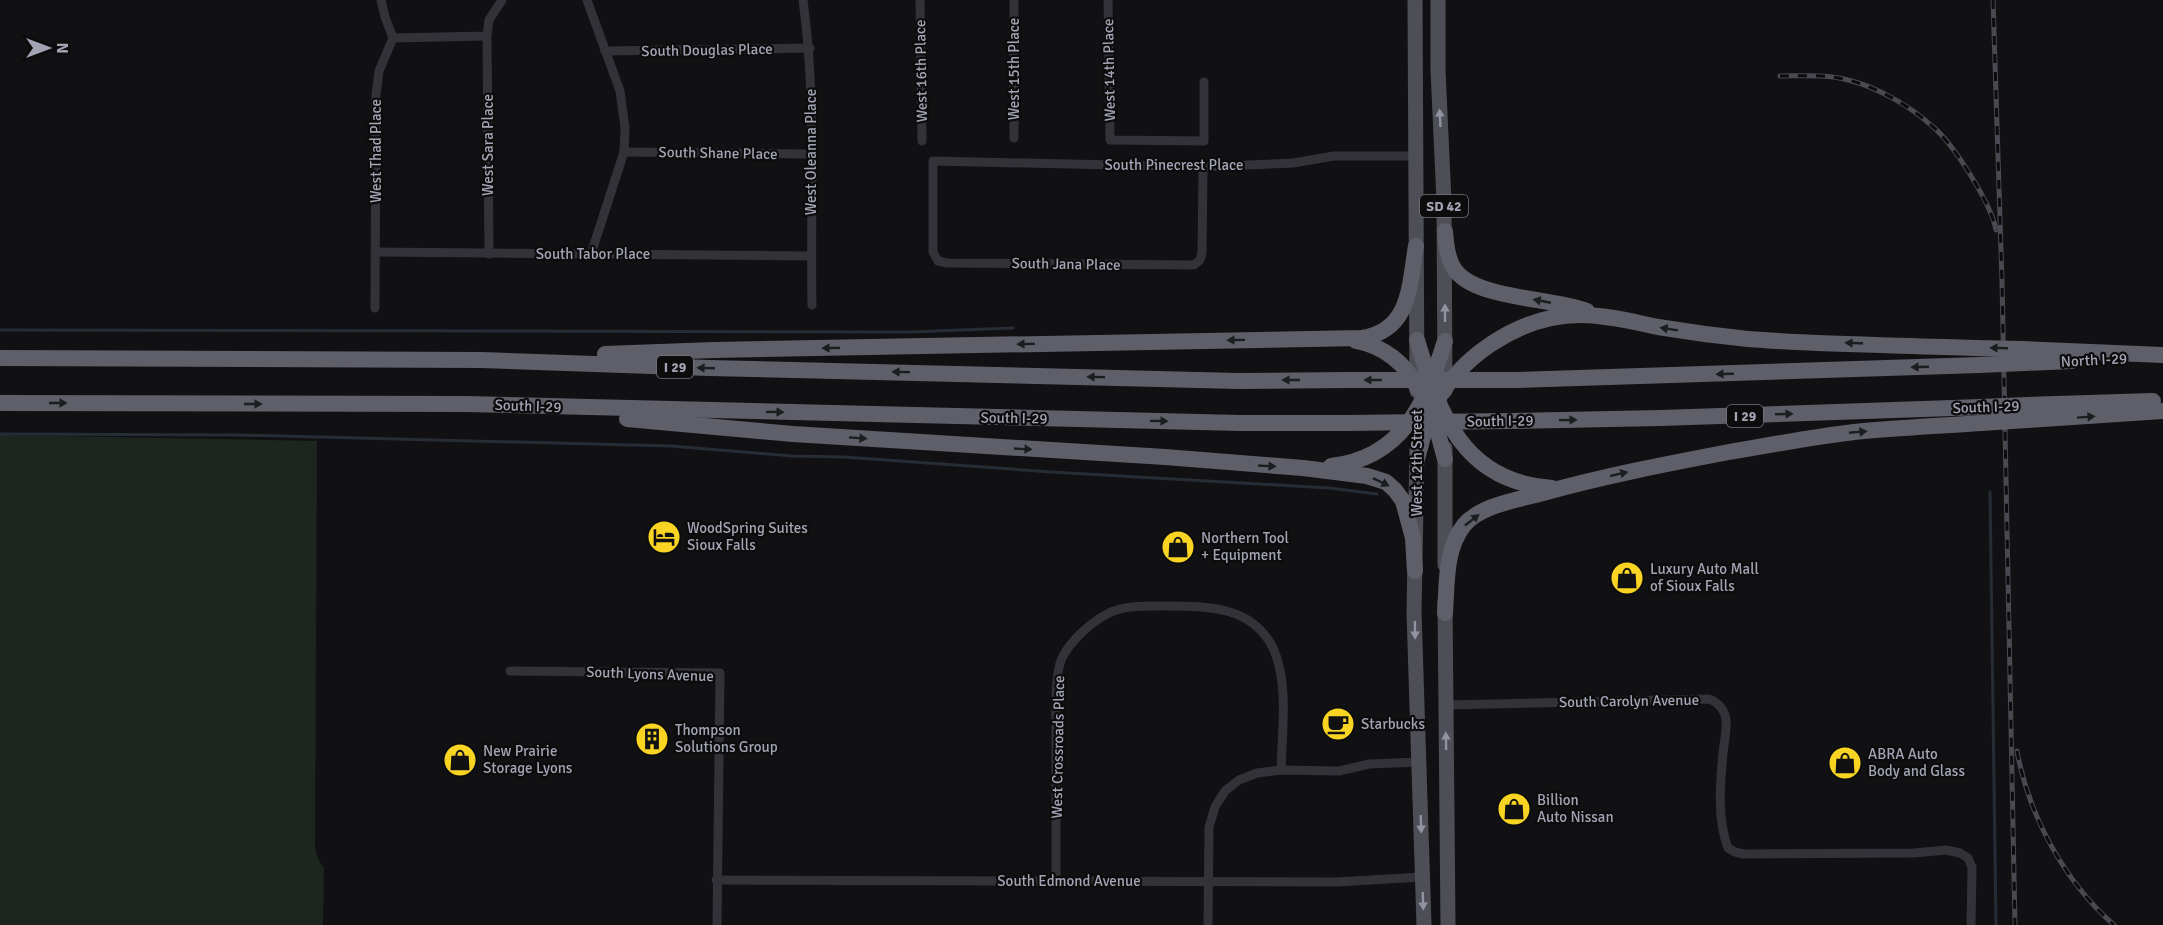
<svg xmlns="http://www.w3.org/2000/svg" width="2163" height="925" font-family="Signika,sans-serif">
	<rect width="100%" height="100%" fill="#111113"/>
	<polygon fill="#1d251f" points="0,435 317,441 315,847 318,859 324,868 323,925 0,925"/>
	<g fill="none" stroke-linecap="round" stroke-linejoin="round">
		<g stroke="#272d36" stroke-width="3">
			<polyline points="0,330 910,332 1013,328"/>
			<polyline points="0,434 240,435 671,446 792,456 844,457 1051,472 1329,488 1377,494"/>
			<polyline points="1990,492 1996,925"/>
		</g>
		<g stroke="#323238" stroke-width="9">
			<polyline points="587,0 620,91 625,128 624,152 591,254"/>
			<path d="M 803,0 C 817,101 810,203 812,305"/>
			<polyline points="920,0 922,141"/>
			<polyline points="1014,0 1014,138"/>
			<polyline points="1108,0 1110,140 1204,141 1204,82"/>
			<polyline points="487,36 489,254"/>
			<polyline points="393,38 487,36 489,20 502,0"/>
			<polyline points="605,51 810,48"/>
			<polyline points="624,152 812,154"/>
			<polyline points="1203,167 1202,253 1200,260 1194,265 947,263 938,261 933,252 933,161 1203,167 1293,163 1334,156 1415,156"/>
			<polyline points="376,252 811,256"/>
			<polyline points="375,308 376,95 379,71 393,38 385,17 381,0"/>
			<polyline points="510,671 720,673 717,925"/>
			<path d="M 1446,705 L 1709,699 C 1718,702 1725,710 1726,720 C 1727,731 1724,743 1723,753 C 1720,784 1717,819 1728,848 L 1735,852 L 1744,854 L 1914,853 L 1946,850 L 1960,853 L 1968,858 L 1972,867 L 1971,925"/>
			<polyline points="716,880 1337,882 1422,877"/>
			<path d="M 1056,881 C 1056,833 1056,784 1056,735 C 1056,716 1054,675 1062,658 C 1071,640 1092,621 1111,612 C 1128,605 1147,606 1165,606 C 1205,606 1252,605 1273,648 C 1289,682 1282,732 1281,770"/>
			<polyline points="1208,925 1209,827 1215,807 1225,791 1239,780 1257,773 1281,770 1339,771 1369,764 1419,762"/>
		</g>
		<g stroke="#4e4e57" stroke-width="15">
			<polyline points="1415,0 1417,391"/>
			<polyline points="1438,0 1438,70 1444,201 1445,391"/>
			<polyline points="1417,448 1414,612 1424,925"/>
			<polyline points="1445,565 1445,448"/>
			<polyline points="1445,601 1448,925"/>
		</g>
		<g stroke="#5e5f69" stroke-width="16">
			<path d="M 1445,231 C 1446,243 1447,256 1453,267 C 1472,300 1551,297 1587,311"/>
			<path d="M 1417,340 C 1439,414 1463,482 1552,488"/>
			<path d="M 1356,341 C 1383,346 1406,363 1418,389"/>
			<polyline points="2023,349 2163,355"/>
			<path d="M 605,354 L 714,350 L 1362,338 C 1411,330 1409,286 1416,246"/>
			<polyline points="0,358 481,360 709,368 1238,381 1349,380"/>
			<polyline points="2024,363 2072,361"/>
			<polyline points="1516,380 1979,365"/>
			<polyline points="0,403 465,404 1240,423 1344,423"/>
			<polyline points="2028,405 2153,401"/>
			<polyline points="1429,413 1438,433 1445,459"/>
			<polyline points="627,419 793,434 1165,457 1303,468 1367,476 1386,482 1395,490 1403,501 1413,538 1415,571"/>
			<polyline points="2027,420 2163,411"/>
			<polyline points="1509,421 1661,418 1981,407"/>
			<path d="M 1417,459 C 1421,445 1424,429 1430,415 C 1455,358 1519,315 1581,315 C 1607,315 1633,322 1658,327 C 1688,332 1718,336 1748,339 C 1823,345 1900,345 1975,348"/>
			<path d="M 1331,466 C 1403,458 1426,402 1445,341"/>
			<path d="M 1445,613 C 1447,584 1445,549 1464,525 C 1481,505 1518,500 1543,493 C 1604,476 1666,464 1729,452 C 1770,445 1812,437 1854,432 C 1896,428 1939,426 1981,423"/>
		</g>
		<g stroke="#494951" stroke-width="5">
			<g id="rail">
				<polyline points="1993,0 2002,281 2015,925"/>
				<path d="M 1780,76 C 1802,76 1826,74 1848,80 C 1877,87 1910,106 1932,126 C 1953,143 1991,203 1996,230"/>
				<path d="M 2017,751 C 2029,816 2064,881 2114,925"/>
			</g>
		</g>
		<use href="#rail" stroke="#0c0c0d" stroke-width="3" stroke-dasharray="9" stroke-linecap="butt"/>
		<g stroke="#5e5f69" stroke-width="16">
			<polyline points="1975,348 2023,349"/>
			<polyline points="1979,365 2024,363"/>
			<polyline points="1349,380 1516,380"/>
			<polyline points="1981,407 2028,405"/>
			<polyline points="1344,423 1509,421"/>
			<polyline points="1981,423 2027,420"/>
		</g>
	</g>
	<defs><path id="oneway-solid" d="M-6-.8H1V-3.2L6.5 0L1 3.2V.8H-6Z" transform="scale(1.5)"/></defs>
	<g fill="#9193a1">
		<use href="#oneway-solid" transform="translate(1440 118) rotate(-93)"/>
		<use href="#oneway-solid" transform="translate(1445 313) rotate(-90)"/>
		<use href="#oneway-solid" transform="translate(1415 630) rotate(89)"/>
		<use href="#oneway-solid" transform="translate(1446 741) rotate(-91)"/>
		<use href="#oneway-solid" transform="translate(1421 824) rotate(88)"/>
		<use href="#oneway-solid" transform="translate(1423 901) rotate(88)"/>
	</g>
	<g fill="#1c1d1f">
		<use href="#oneway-solid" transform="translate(1542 301) rotate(-169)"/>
		<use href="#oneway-solid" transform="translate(1669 329) rotate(-171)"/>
		<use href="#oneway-solid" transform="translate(1236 340) rotate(179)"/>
		<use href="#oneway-solid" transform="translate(1854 343) rotate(-178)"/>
		<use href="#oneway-solid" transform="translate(1026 344) rotate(179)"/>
		<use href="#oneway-solid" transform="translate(831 348) rotate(179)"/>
		<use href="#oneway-solid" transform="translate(1999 348) rotate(-178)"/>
		<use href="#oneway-solid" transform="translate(1920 367) rotate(178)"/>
		<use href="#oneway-solid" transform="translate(706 368) rotate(-178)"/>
		<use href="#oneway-solid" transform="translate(901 372) rotate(-179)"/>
		<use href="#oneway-solid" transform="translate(1725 374) rotate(178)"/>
		<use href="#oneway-solid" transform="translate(1096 377) rotate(-179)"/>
		<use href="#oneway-solid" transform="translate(1291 380) rotate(180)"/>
		<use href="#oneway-solid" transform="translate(1373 380) rotate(180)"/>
		<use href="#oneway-solid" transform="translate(58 403)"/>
		<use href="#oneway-solid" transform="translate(253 404)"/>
		<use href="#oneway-solid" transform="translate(775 412) rotate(1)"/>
		<use href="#oneway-solid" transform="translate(1784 414) rotate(-2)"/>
		<use href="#oneway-solid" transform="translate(2086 417) rotate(-4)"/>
		<use href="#oneway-solid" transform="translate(1568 420) rotate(-1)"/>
		<use href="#oneway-solid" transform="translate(1159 421) rotate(1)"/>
		<use href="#oneway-solid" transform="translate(1858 432) rotate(-5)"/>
		<use href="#oneway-solid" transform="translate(858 438) rotate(4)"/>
		<use href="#oneway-solid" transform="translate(1023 449) rotate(3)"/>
		<use href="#oneway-solid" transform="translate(1267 466) rotate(3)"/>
		<use href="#oneway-solid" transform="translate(1619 474) rotate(-13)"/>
		<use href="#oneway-solid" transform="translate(1381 482) rotate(26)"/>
		<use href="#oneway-solid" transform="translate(1472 520) rotate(-38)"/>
	</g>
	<defs>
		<g id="hotel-disc" transform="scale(1.725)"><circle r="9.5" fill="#f9d422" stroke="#0c0c0d"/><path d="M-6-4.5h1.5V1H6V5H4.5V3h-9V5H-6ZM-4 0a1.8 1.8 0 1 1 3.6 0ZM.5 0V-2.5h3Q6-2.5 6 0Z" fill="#111"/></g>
		<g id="shop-disc" transform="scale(1.725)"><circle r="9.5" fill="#f9d422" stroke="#0c0c0d"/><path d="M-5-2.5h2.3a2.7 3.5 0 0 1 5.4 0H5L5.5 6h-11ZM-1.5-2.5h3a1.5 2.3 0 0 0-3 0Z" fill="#111"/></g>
		<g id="cafe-disc" transform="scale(1.725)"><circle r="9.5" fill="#f9d422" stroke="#0c0c0d"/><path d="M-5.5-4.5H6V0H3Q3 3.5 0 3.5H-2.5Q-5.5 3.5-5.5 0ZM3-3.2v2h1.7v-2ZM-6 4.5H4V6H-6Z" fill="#111"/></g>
		<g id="building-disc" transform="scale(1.725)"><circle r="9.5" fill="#f9d422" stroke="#0c0c0d"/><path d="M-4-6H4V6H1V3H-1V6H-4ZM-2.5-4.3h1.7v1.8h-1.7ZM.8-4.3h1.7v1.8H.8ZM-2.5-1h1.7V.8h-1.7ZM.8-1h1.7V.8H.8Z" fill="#111"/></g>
	</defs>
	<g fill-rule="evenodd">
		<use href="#hotel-disc" x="664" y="537"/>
		<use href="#shop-disc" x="1178" y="547"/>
		<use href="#shop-disc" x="1627" y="578"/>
		<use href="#cafe-disc" x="1338" y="724"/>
		<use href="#building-disc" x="652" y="739"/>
		<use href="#shop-disc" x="460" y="760"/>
		<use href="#shop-disc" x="1845" y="763"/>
		<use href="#shop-disc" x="1514" y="809"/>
	</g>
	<g text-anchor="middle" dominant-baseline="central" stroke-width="4.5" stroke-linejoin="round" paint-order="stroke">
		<g fill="#0c0c0d" stroke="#757682" stroke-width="1.5">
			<rect x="1420" y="195" width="48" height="22" rx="4.5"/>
			<rect x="657" y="356" width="36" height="22" rx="4.5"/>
			<rect x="1727" y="405" width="36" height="22" rx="4.5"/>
		</g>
		<g font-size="14" font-weight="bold" fill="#a2a4b4">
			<text x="1444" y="206">SD 42</text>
			<text x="675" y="367">I 29</text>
			<text x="1745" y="416">I 29</text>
		</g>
		<g font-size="15" fill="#a2a4b4" stroke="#0c0c0d">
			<text transform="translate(707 50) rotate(-1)">South Douglas Place</text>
			<text transform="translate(1014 69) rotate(-90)">West 15th Place</text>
			<text transform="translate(1109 70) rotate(-91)">West 14th Place</text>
			<text transform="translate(921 71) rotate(-91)">West 16th Place</text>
			<text transform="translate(488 145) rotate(-90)">West Sara Place</text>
			<text transform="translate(376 151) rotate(-90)">West Thad Place</text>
			<text transform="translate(811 152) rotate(-90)">West Oleanna Place</text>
			<text transform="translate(718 153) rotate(1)">South Shane Place</text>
			<text x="1174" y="165">South Pinecrest Place</text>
			<text x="593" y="254">South Tabor Place</text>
			<text transform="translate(1066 264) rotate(1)">South Jana Place</text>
			<text transform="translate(2094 360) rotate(-3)">North I-29</text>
			<text transform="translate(528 406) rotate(2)">South I-29</text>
			<text transform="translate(1986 407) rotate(-2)">South I-29</text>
			<text transform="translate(1014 418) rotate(1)">South I-29</text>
			<text transform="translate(1500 421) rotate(-1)">South I-29</text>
			<text transform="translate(1417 463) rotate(-90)">West 12th Street</text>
			<text transform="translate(650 674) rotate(2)">South Lyons Avenue</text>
			<text transform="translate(1629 701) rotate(-1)">South Carolyn Avenue</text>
			<text transform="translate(1058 747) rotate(-89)">West Crossroads Place</text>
			<text x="1069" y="881">South Edmond Avenue</text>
		</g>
		<g font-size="15" fill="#a2a4b4" stroke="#0c0c0d" text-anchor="start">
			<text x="687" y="528">WoodSpring Suites<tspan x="687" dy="17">Sioux Falls</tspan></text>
			<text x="1201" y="538">Northern Tool<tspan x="1201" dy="17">+ Equipment</tspan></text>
			<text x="1650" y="569">Luxury Auto Mall<tspan x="1650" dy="17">of Sioux Falls</tspan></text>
			<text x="1361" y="724">Starbucks</text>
			<text x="675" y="730">Thompson<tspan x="675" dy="17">Solutions Group</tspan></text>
			<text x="483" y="751">New Prairie<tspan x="483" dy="17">Storage Lyons</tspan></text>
			<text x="1868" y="754">ABRA Auto<tspan x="1868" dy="17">Body and Glass</tspan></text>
			<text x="1537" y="800">Billion<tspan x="1537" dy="17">Auto Nissan</tspan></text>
		</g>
	</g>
	<g transform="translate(48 48) rotate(90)" stroke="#0c0c0d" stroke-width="4.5" paint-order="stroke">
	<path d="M0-4.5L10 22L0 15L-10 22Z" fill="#a2a4b4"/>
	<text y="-9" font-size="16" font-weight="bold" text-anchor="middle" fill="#a2a4b4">N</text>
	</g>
</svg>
